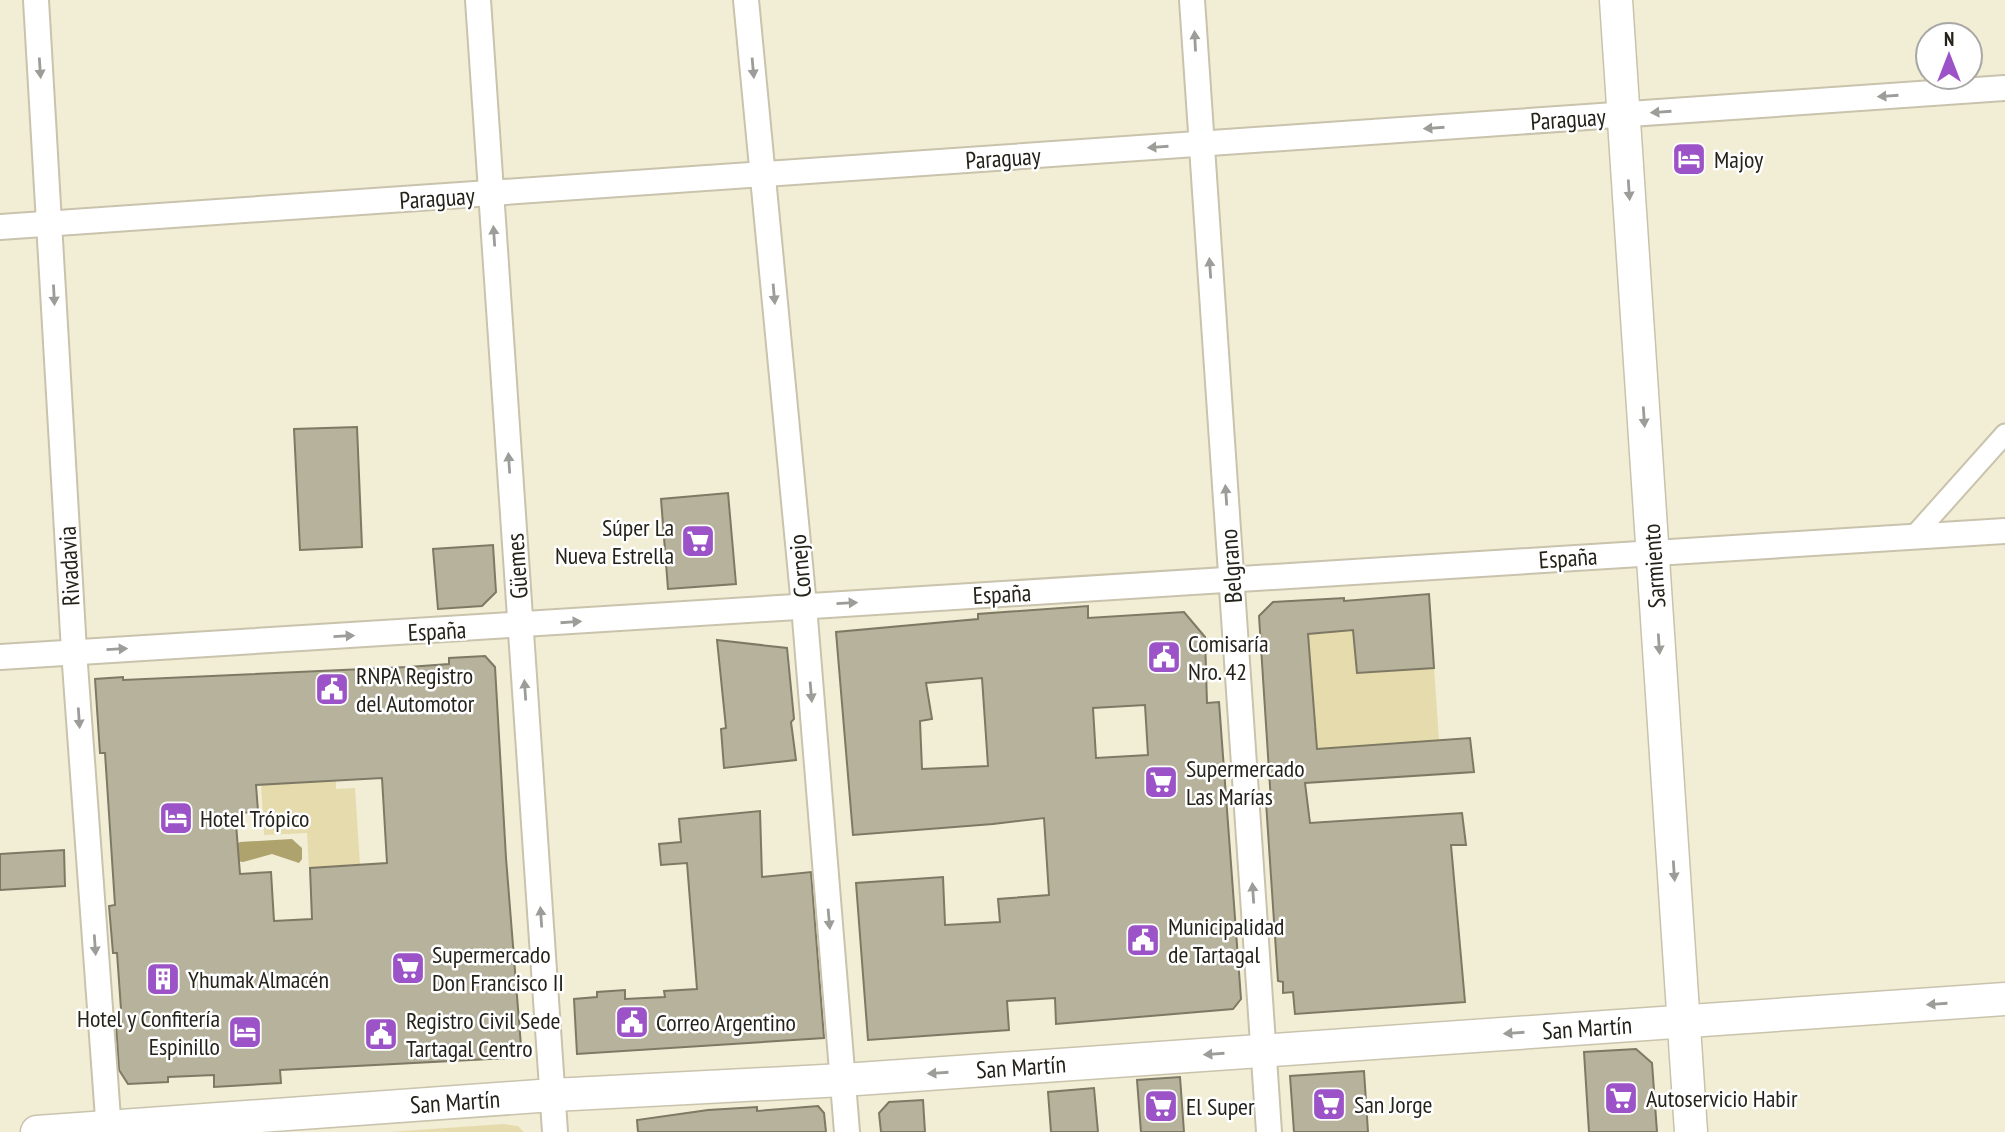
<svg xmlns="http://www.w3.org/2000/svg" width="2005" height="1132" font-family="'PT Sans Narrow',sans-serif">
	<rect width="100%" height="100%" fill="#f2edd5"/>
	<g fill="#e6dbac">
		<polygon points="1353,630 1357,673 1434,668 1439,740 1317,749 1308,634"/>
		<polygon points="336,780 336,789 355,788 360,864 309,868 307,833 264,835 261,784"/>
		<polygon points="503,1124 518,1126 524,1132 389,1132"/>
	</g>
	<polygon fill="#aea26d" points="292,839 302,848 302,859 299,863 272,854 243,862 236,861 235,845 240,842"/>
	<g fill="#b7b29b" stroke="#7e7964" stroke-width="2" fill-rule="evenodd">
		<polygon points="357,427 362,547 300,550 294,429"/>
		<polygon points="728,493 736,584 668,589 661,499"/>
		<polygon points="493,545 496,592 482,606 438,609 433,549"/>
		<polygon points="1429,594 1434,668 1357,673 1353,630 1308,634 1317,749 1470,738 1474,772 1305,783 1310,823 1462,813 1466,845 1451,845 1465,1002 1295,1014 1293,992 1283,993 1283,982 1278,981 1266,802 1271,802 1259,616 1273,602 1344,598 1344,601"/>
		<path d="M 1088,606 L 1088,618 L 1184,612 L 1205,637 L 1207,703 L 1219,702 L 1241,999 L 1233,1009 L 1056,1024 L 1055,998 L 1007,1001 L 1009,1030 L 868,1040 L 856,883 L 943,877 L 945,925 L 1000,922 L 998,899 L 1049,895 L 1044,818 L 993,824 L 853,835 L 836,632 L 978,619 L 978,614 ZM 982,678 L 988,766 L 922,769 L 920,721 L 932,719 L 926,683 ZM 1145,705 L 1148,755 L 1096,758 L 1093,708 Z"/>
		<polygon points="717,640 787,648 794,719 791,722 796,760 724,768 721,729 726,728"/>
		<path d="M 485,656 L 495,667 L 506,858 L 521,1046 L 509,1058 L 280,1070 L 281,1083 L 214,1087 L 214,1075 L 168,1077 L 168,1082 L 128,1084 L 119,1070 L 116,1024 L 122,1024 L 120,995 L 117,953 L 113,953 L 109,906 L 115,905 L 105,753 L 100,753 L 95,679 L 123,677 L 123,680 L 408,667 L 449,664 L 449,658 ZM 382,778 L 387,863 L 310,868 L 312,919 L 274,921 L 271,872 L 240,874 L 236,824 L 243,823 L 242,813 L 258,811 L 256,785 Z"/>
		<polygon points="760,811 762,877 811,872 824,1038 577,1054 574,999 597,997 597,992 625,990 625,999 665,997 664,991 697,989 687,863 661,865 659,844 681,842 679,819"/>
		<polygon points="64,850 65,886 0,890 0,854"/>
		<polygon points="1636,1049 1652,1063 1657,1132 1589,1132 1584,1052"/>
		<polygon points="1364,1071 1368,1132 1294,1132 1290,1076"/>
		<polygon points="1180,1077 1184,1132 1141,1132 1137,1080"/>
		<polygon points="1094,1088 1098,1132 1051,1132 1048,1092"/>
		<polygon points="923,1100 925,1132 881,1132 879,1113 889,1102"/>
		<polygon points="818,1106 824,1113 826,1132 638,1132 637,1120 708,1110 757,1107 757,1111"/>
	</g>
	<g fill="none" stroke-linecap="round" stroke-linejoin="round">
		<g stroke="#c9c3ad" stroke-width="23">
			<polyline id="pedestrian" points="1913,537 2005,434"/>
		</g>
		<g stroke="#c9c3ad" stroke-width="28">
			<g id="minor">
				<polyline points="36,0 74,651 109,1132"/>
				<polyline points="478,0 555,1132"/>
				<polyline points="746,0 804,606 847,1132"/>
				<polyline points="1192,0 1269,1132"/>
				<polyline points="0,227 2005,88"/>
				<polyline points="0,657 2005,531"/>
			</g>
		</g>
		<g stroke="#c9c3ad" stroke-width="35">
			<g id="tertiary">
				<polyline points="1616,0 1691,1132"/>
				<polyline points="37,1132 553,1095 843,1080 2005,999"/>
			</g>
		</g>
		<use href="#pedestrian" stroke="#fff" stroke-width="19"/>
		<use href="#minor" stroke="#fff" stroke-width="24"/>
		<use href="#tertiary" stroke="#fff" stroke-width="32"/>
	</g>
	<defs><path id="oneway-solid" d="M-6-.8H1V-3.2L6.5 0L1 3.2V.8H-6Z" transform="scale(1.75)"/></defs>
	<g fill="#9c9c98">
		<use href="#oneway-solid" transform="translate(1195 41) rotate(-93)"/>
		<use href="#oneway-solid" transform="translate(40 68) rotate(86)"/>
		<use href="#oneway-solid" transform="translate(753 68) rotate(85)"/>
		<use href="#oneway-solid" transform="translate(1888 96) rotate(176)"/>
		<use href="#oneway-solid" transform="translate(1661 112) rotate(176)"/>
		<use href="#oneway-solid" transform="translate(1434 128) rotate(176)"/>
		<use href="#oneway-solid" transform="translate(1158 147) rotate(176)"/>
		<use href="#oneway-solid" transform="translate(1629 190) rotate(86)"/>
		<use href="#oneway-solid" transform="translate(494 236) rotate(-94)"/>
		<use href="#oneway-solid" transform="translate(1210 268) rotate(-94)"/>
		<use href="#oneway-solid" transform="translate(774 294) rotate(85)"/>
		<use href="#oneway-solid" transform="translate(54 295) rotate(87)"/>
		<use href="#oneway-solid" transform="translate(1644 417) rotate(86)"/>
		<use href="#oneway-solid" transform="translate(509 463) rotate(-94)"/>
		<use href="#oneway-solid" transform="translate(1226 495) rotate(-94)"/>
		<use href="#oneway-solid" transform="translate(847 603) rotate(-3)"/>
		<use href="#oneway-solid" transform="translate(571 622) rotate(-4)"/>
		<use href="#oneway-solid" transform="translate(344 636) rotate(-3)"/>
		<use href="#oneway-solid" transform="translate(1659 644) rotate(86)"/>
		<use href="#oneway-solid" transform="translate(117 649) rotate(-3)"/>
		<use href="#oneway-solid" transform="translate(525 690) rotate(-94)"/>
		<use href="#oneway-solid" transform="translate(811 692) rotate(85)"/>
		<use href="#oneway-solid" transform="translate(79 718) rotate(86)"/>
		<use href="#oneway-solid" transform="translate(1674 871) rotate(86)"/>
		<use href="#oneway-solid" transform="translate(1253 893) rotate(-94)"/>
		<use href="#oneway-solid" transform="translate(541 917) rotate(-94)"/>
		<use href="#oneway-solid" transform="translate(829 919) rotate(85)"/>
		<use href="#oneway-solid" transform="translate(95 945) rotate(86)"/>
		<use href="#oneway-solid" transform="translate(1937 1004) rotate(176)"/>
		<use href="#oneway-solid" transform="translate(1514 1033) rotate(176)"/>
		<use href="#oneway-solid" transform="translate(1214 1054) rotate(176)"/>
		<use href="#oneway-solid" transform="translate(938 1073) rotate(176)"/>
	</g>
	<defs>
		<g id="hotel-square" transform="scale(1.75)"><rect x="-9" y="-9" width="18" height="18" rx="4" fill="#9b53c7" stroke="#fff"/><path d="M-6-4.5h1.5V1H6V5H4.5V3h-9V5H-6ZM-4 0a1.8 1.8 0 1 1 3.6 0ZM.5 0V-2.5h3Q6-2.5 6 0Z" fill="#fff"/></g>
		<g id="supermarket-square" transform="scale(1.75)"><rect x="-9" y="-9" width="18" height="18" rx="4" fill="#9b53c7" stroke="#fff"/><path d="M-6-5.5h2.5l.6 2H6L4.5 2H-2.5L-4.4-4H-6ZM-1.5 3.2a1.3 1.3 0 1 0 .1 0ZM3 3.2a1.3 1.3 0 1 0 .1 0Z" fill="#fff"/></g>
		<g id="civic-square" transform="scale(1.75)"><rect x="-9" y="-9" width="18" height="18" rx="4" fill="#9b53c7" stroke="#fff"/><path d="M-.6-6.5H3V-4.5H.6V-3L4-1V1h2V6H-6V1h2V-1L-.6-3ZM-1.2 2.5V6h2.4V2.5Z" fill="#fff"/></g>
		<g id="building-square" transform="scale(1.75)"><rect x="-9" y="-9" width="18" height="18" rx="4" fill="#9b53c7" stroke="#fff"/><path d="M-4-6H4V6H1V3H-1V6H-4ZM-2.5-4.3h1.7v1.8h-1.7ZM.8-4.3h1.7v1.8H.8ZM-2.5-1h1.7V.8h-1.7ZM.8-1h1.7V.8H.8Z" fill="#fff"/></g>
	</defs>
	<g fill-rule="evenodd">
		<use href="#hotel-square" x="1689" y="159"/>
		<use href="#supermarket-square" x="698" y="541"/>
		<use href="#civic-square" x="1164" y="657"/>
		<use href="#civic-square" x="332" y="689"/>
		<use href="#supermarket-square" x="1161" y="782"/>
		<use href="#hotel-square" x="176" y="818"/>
		<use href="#civic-square" x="1143" y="940"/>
		<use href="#supermarket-square" x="408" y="968"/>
		<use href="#building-square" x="163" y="979"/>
		<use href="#civic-square" x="632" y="1022"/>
		<use href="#hotel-square" x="245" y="1032"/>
		<use href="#civic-square" x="381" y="1034"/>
		<use href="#supermarket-square" x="1621" y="1098"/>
		<use href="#supermarket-square" x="1329" y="1104"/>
		<use href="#supermarket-square" x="1161" y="1106"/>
	</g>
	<g text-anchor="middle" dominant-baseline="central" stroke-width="5" stroke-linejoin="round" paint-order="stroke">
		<g font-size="24" fill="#242219" stroke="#fff">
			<text transform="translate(1568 119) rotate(-4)">Paraguay</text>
			<text transform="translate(1003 158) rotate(-4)">Paraguay</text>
			<text transform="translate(437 198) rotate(-4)">Paraguay</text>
			<text transform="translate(1568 558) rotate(-4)">España</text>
			<text transform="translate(69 566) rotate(-93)">Rivadavia</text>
			<text transform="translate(517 566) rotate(-94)">Güemes</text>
			<text transform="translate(800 566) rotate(-95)">Cornejo</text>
			<text transform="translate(1231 566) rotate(-94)">Belgrano</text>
			<text transform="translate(1654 566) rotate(-94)">Sarmiento</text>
			<text transform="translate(1002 594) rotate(-3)">España</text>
			<text transform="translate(437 631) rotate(-3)">España</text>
			<text transform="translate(1587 1028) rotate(-4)">San Martín</text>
			<text transform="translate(1021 1067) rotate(-4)">San Martín</text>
			<text transform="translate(455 1102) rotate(-4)">San Martín</text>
		</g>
		<g font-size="24" fill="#242219" stroke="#fff" text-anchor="start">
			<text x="1714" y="159">Majoy</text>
			<text x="674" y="527" text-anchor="end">Súper La<tspan x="674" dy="28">Nueva Estrella</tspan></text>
			<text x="1188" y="643">Comisaría<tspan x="1188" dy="28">Nro. 42</tspan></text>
			<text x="356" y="675">RNPA Registro<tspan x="356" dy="28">del Automotor</tspan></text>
			<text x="1186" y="768">Supermercado<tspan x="1186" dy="28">Las Marías</tspan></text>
			<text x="200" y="818">Hotel Trópico</text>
			<text x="1168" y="926">Municipalidad<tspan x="1168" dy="28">de Tartagal</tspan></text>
			<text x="432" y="954">Supermercado<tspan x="432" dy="28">Don Francisco II</tspan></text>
			<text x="188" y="979">Yhumak Almacén</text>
			<text x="220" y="1018" text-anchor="end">Hotel y Confitería<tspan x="220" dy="28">Espinillo</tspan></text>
			<text x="406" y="1020">Registro Civil Sede<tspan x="406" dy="28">Tartagal Centro</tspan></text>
			<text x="656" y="1022">Correo Argentino</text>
			<text x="1646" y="1098">Autoservicio Habir</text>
			<text x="1354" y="1104">San Jorge</text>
			<text x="1186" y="1106">El Super</text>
		</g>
	</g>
	<g transform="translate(1949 56)"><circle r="33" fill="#ffffff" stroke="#a7a7a3" stroke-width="2"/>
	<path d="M0-5L12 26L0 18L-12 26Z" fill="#9b53c7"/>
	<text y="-10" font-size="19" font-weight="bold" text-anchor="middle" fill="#242219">N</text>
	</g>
</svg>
